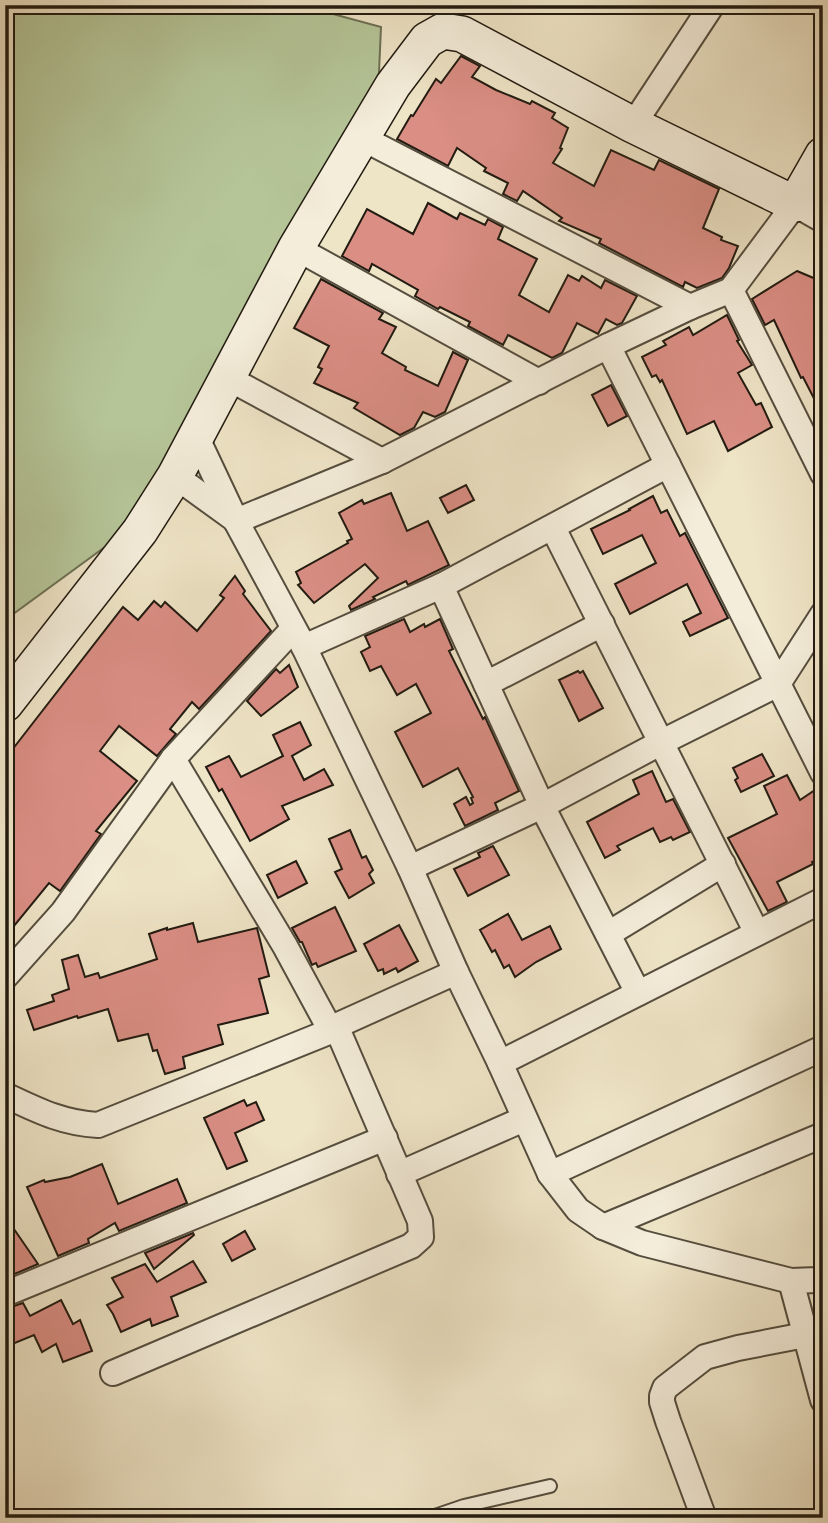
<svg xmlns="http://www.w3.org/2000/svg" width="828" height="1523" font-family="'Gentium Book Plus',serif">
	<rect width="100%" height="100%" fill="#eee4c6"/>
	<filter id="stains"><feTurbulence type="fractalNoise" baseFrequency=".00286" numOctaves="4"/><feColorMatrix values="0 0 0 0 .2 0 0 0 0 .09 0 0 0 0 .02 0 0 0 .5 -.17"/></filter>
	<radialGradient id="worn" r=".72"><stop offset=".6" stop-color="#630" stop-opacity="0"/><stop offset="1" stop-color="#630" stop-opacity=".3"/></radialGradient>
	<polygon fill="#b5c598" stroke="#6c7054" stroke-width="2" points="5,5 300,5 381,27 376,140 161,506 5,620"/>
	<g fill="#da8e84" stroke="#221b11" stroke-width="2">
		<polygon points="461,56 480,66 472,77 496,90 530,104 532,101 555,113 552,118 568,128 560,148 562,149 553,163 594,186 611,150 654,170 659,160 719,189 703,228 722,237 721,240 738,246 729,268 722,278 697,288 685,282 683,287 599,243 601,239 559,221 562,218 523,191 517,201 503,194 508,183 484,171 486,168 457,148 448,166 397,139 411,115 413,116 436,79 441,83"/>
		<polygon points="428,203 457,219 460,213 485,225 488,219 503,227 498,239 537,259 519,295 549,312 568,275 579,281 582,276 601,288 605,280 637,296 622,323 617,325 606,319 598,334 577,323 562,353 552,358 508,335 503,345 468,326 470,322 440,307 438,309 415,296 418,290 372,264 369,271 342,256 367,209 413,234"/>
		<polygon points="797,271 823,282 823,416 803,377 801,378 774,320 765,325 752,299"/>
		<polygon points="321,279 383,313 379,319 396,327 382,353 406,367 405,370 438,386 453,352 468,360 445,412 435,417 423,412 414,428 400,435 354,408 358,403 314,383 322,369 318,367 329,346 294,328"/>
		<polygon points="727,315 739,340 737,341 752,365 738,373 756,405 761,403 772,427 728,451 714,421 687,434 662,380 660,382 656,375 652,377 642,357 666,345 663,341 689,327 693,335"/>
		<polygon points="611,385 627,416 608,426 592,395"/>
		<polygon points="466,485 474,500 448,513 440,498"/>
		<polygon points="391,493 407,531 428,521 449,565 408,585 406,581 373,597 375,599 351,610 349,606 378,578 365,564 314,603 298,585 301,583 296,572 348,543 347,541 352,539 339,513 362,500 364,504"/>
		<polygon points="653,496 661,513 667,510 680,536 685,533 728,618 690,636 683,622 701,613 687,584 630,614 615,584 656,563 642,535 603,554 591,529 630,510 629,509"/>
		<polygon points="235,576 245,591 243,594 271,631 199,709 192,702 170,729 176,734 157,756 119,726 100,751 137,781 96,831 101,834 60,891 49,883 5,937 5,759 123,607 138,620 154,601 161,607 165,602 197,631 224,598 220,595"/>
		<polygon points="404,619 410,632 424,624 425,627 440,619 453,649 449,651 483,719 485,717 519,791 495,803 498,810 465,826 454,804 466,797 470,805 473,803 471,798 473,797 458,768 423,787 395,732 431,713 416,684 397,695 381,666 370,671 361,652 370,647 365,636"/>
		<polygon points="289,665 298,687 261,716 247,701 276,669 280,673"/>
		<polygon points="578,671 580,673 583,671 603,708 579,721 559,680"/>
		<polygon points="300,722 311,745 292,756 304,780 324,769 333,785 282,806 289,819 250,841 222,789 219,791 206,767 229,756 241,777 283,756 273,735"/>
		<polygon points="762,754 774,776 741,792 735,780 738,778 733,768"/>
		<polygon points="652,771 666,802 673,799 690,832 673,840 671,837 660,842 653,828 617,846 620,850 605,858 587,822 639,794 633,780"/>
		<polygon points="787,775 800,800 815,790 823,805 823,857 812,862 813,864 777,882 787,902 768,911 728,838 777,814 764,786"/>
		<polygon points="350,830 362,858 366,856 373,870 369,874 374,883 349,898 335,872 342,869 329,839"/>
		<polygon points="493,846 509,875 468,896 454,869 480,857 478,853"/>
		<polygon points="296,861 307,883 278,898 267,875"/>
		<polygon points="335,907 356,951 318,967 316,963 312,965 302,942 300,942 292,928"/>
		<polygon points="508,914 522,940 550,926 561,949 536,962 515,977 509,965 504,968 495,950 492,952 480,930"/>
		<polygon points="193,923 198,942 257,928 269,976 259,979 268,1013 218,1025 223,1044 183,1057 185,1068 165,1074 157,1050 153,1051 148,1034 118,1041 108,1009 78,1018 77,1016 34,1030 27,1010 54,1001 52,995 69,989 62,960 78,955 85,977 98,973 100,978 157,959 149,934 167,928 167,930"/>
		<polygon points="399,925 418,961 398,972 396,968 384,974 383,969 378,971 364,944"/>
		<polygon points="244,1100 247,1106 256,1102 264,1120 235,1133 247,1161 227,1169 204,1118"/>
		<polygon points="102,1164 118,1204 177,1179 187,1203 119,1231 115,1223 88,1239 89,1243 58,1256 27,1187 44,1180 45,1182 70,1177"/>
		<polygon points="5,1216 38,1264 5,1278"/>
		<polygon points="245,1231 255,1249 232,1261 223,1244"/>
		<polygon points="193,1233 194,1235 154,1269 145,1253"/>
		<polygon points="193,1261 206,1282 171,1297 178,1316 152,1326 150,1319 121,1332 113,1314 107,1305 123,1297 112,1278 145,1264 157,1282"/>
		<polygon points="61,1300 73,1324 80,1320 92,1351 63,1362 56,1344 42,1352 34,1335 5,1347 5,1309 23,1303 30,1316"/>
	</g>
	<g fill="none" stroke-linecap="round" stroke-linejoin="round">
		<g stroke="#554d3e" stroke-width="16">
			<polyline id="lane" points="429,1518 464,1506 550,1486"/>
		</g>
		<g stroke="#554d3e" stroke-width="28">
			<g id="street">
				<polyline points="633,125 712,5"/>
				<polyline points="362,138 690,307"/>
				<polyline points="296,248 539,382"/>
				<polyline points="731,290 823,474"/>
				<polyline points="608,346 823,773"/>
				<polyline points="226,377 382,461"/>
				<polyline points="196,436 236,521 304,647 410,868 456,972 500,1063 550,1174 578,1210 603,1227 642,1243 791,1281 817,1280 823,1278"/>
				<polyline points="175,476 233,518"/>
				<polyline points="236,521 382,461 608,346 690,307 731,290 795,204 823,220"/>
				<polyline points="553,528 757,933"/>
				<polyline points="441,586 542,806 638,993"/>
				<polyline points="304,647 441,586 668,465"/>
				<polyline points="486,684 602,624"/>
				<polyline points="173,759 285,946 331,1031"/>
				<polyline points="410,868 542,806 662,742 778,684 823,614"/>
				<polyline points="608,934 723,864"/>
				<polyline points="5,977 63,912 173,759 293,629"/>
				<polyline points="500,1063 823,900"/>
				<path d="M 5,1095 C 37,1110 62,1123 98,1125 L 331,1031 L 336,1026 L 456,972"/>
				<polyline points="399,1174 524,1119"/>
				<polyline points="550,1174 823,1048"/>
				<polyline points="603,1227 823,1135"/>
				<polyline points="791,1281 823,1400"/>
				<polyline points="5,1294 385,1138"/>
				<polyline points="113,1373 411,1246 421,1237 420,1221 336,1026"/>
				<polyline points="704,1518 668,1421 662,1402 662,1396 665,1388 705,1357 738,1348 805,1335"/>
			</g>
		</g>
		<g stroke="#221b11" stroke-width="38">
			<polyline id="secondary" points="5,704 140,531 175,476 296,248 393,85 427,40 443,31 462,34 633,125 795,204 823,155"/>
		</g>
		<use href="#lane" stroke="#f4edda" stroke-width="12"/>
		<use href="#street" stroke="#f4edda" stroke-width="24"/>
		<use href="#secondary" stroke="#f4edda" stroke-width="35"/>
	</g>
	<rect width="828" height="1523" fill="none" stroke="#eee4c6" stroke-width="28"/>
	<rect x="7" y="7" width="814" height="1509" fill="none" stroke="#221b11" stroke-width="3.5"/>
	<rect x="14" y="14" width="800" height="1495" fill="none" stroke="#221b11" stroke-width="2"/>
	<rect width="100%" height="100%" filter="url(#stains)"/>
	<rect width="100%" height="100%" fill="url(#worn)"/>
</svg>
